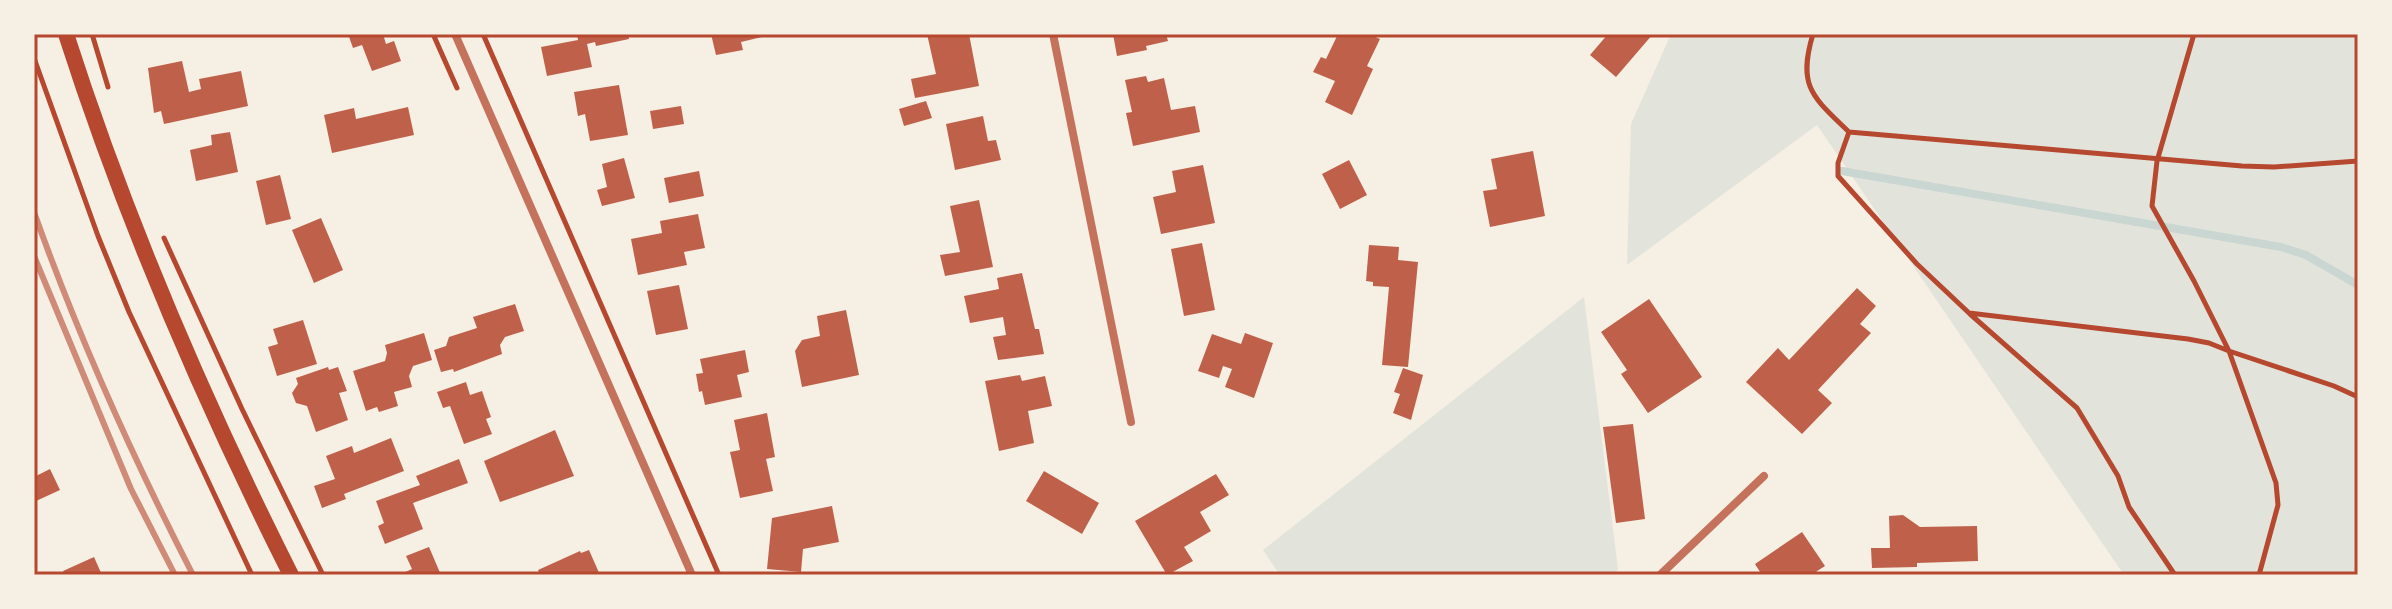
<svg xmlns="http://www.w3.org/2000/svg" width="2392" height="609" font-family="'Asap Condensed',sans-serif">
  <rect width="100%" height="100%" fill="#f6efe4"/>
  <path fill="#e2e4dc" d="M1671 34H2358V575H2124L1817 125 1627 265 1631 124Z
    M1584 297 1618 569 1615 575H1280L1263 550Z"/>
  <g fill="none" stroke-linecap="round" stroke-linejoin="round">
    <path stroke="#c9d6d2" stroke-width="8" d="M1842 171 2281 247 2306 255 2358 285"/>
  </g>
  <path fill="#bf614a" d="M348 34H383L386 44 394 41 401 61 372 71 362 45 353 48Z
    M577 34H628L629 39 596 46 595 42 587 44 592 67 547 76 541 47 578 40Z
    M711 34H770V35L741 42 743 50 716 55Z
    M927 34H969L979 86 915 98 911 79 936 74Z
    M1113 34H1166L1168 41 1146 46 1147 50 1117 56Z
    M1338 34H1368L1380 39 1367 66 1373 69 1352 115 1325 102 1335 81 1313 72 1321 57 1326 59Z
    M1608 34H1653L1616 77 1590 55Z
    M182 61 189 92 201 89 199 79 241 71 248 106 164 124 161 111 154 113 148 68Z
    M1146 76 1148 82 1164 78 1171 110 1195 106 1200 132 1133 146 1126 113 1132 112 1125 80Z
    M619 85 628 135 590 141 585 114 578 116 574 92Z
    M926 101 932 118 904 126 899 109Z
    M681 106 684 124 653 129 650 111Z
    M408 107 414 135 332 153 324 115 354 108 356 119Z
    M983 116 988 141 996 140 1001 160 955 170 946 124Z
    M230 132 238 172 196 181 190 150 212 145 211 135Z
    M1533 151 1545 216 1490 227 1483 191 1497 189 1491 159Z
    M624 158 635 198 602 206 597 190 607 187 602 164Z
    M1349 160 1367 195 1340 209 1322 174Z
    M1203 165 1215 223 1161 234 1153 197 1176 192 1172 171Z
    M699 171 704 196 669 203 664 178Z
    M280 175 291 219 266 225 256 181Z
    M979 200 993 267 945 276 940 255 960 252 950 206Z
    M698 214 705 248 684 252 687 265 638 275 631 239 662 233 660 221Z
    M321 218 343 270 314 283 292 230Z
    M1202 243 1215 310 1184 316 1171 249Z
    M1369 245 1399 247 1398 260 1418 262 1408 367 1382 365 1389 287 1373 286V282L1366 281Z
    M1022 273 1035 329H1039L1044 354 998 360 993 337 1006 335 1003 317 970 323 964 296 999 289 997 278Z
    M679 285 688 329 656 335 647 291Z
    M1857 288 1876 306 1860 324 1871 333 1818 390 1832 403 1802 434 1746 382 1778 348 1789 360Z
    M1649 299 1702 377 1648 413 1621 374 1627 370 1601 332Z
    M515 304 524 331 505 337 500 345 502 354 454 372 453 369 441 372 434 350 446 346 449 337 477 328 473 317Z
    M846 310 859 375 802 387 795 351 802 340 820 336 817 316Z
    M303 320 317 364 277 376 268 347 278 344 273 329Z
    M424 333 432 360 413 366 409 376 412 387 394 392 398 406 379 412 377 407 366 411 353 371 385 361 387 353 385 345Z
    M1245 333 1273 343 1254 398 1225 387 1232 369 1223 366 1219 378 1198 371 1212 334 1241 344Z
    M745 350 749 372 737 375 742 397 705 405 702 391 699 392 696 374 703 373 700 359Z
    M328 367 329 370 338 367 347 391 339 393 348 420 316 432 307 406 296 403 292 393 298 384 296 378Z
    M1403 368 1423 375 1411 420 1393 413 1400 394 1394 392Z
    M1020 375 1022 381 1045 376 1052 406 1028 411 1034 443 999 451 985 381Z
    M466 382 470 395 482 391 491 417 486 419 492 434 464 444 450 406 443 408 437 392Z
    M767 413 775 457 766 459 773 491 740 498 730 452 740 450 734 420Z
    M1633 424 1645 519 1616 523 1603 427Z
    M555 430 574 476 500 502 484 461Z
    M391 438 404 471 344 494 346 499 322 508 314 486 335 479 326 456 352 446 354 453Z
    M459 459 468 483 413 503 423 529 385 544 378 526 384 523 376 501 420 485 416 476Z
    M50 469 60 490 36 501 34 477Z
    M1044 471 1099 503 1082 534 1026 501Z
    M1216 474 1229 495 1200 512 1211 531 1184 547 1193 561 1167 575 1135 521Z
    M832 506 839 542 803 549 801 572 767 569 772 518Z
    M1903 515 1920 527 1977 526 1978 561 1917 563V567L1872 568 1871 548H1890L1889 516Z
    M1802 532 1825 566 1811 575H1762L1755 564Z
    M429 547 441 575H399L412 569 406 556Z
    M589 550 600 575H540L538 570 580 551 581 553Z
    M94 557 102 575H65L63 571Z"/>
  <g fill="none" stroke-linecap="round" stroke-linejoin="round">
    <path stroke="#b5482f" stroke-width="5" d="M92 34 108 87
      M433 34 457 88
      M483 34 719 575
      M1813 34C1797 87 1813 97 1849 132L2242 166 2274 167 2358 161
      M2194 34 2157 161 2152 206 2194 281 2229 351 2334 386 2358 397
      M34 58 98 236 129 312 252 575
      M1849 132 1838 163V176L1917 264 1969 313 2188 339 2209 343 2229 351 2276 483 2278 505 2259 575
      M164 238 242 409 323 575
      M1970 314 2077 408 2118 476 2129 507 2175 575"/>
    <path stroke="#c5725c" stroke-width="8" d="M455 34 692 575
      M1053 34 1131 422
      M1660 575 1764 476"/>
    <path stroke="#b5482f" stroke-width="16" d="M66 34C126 221 203 400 291 575"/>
    <path stroke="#cf8b77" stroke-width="6" d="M34 212C78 336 133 458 193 575
      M34 256 131 489 175 575"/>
  </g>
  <rect width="2392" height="609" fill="none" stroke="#f6efe4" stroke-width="72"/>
  <rect x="36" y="36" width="2320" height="537" fill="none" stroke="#b5482f" stroke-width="3"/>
</svg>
